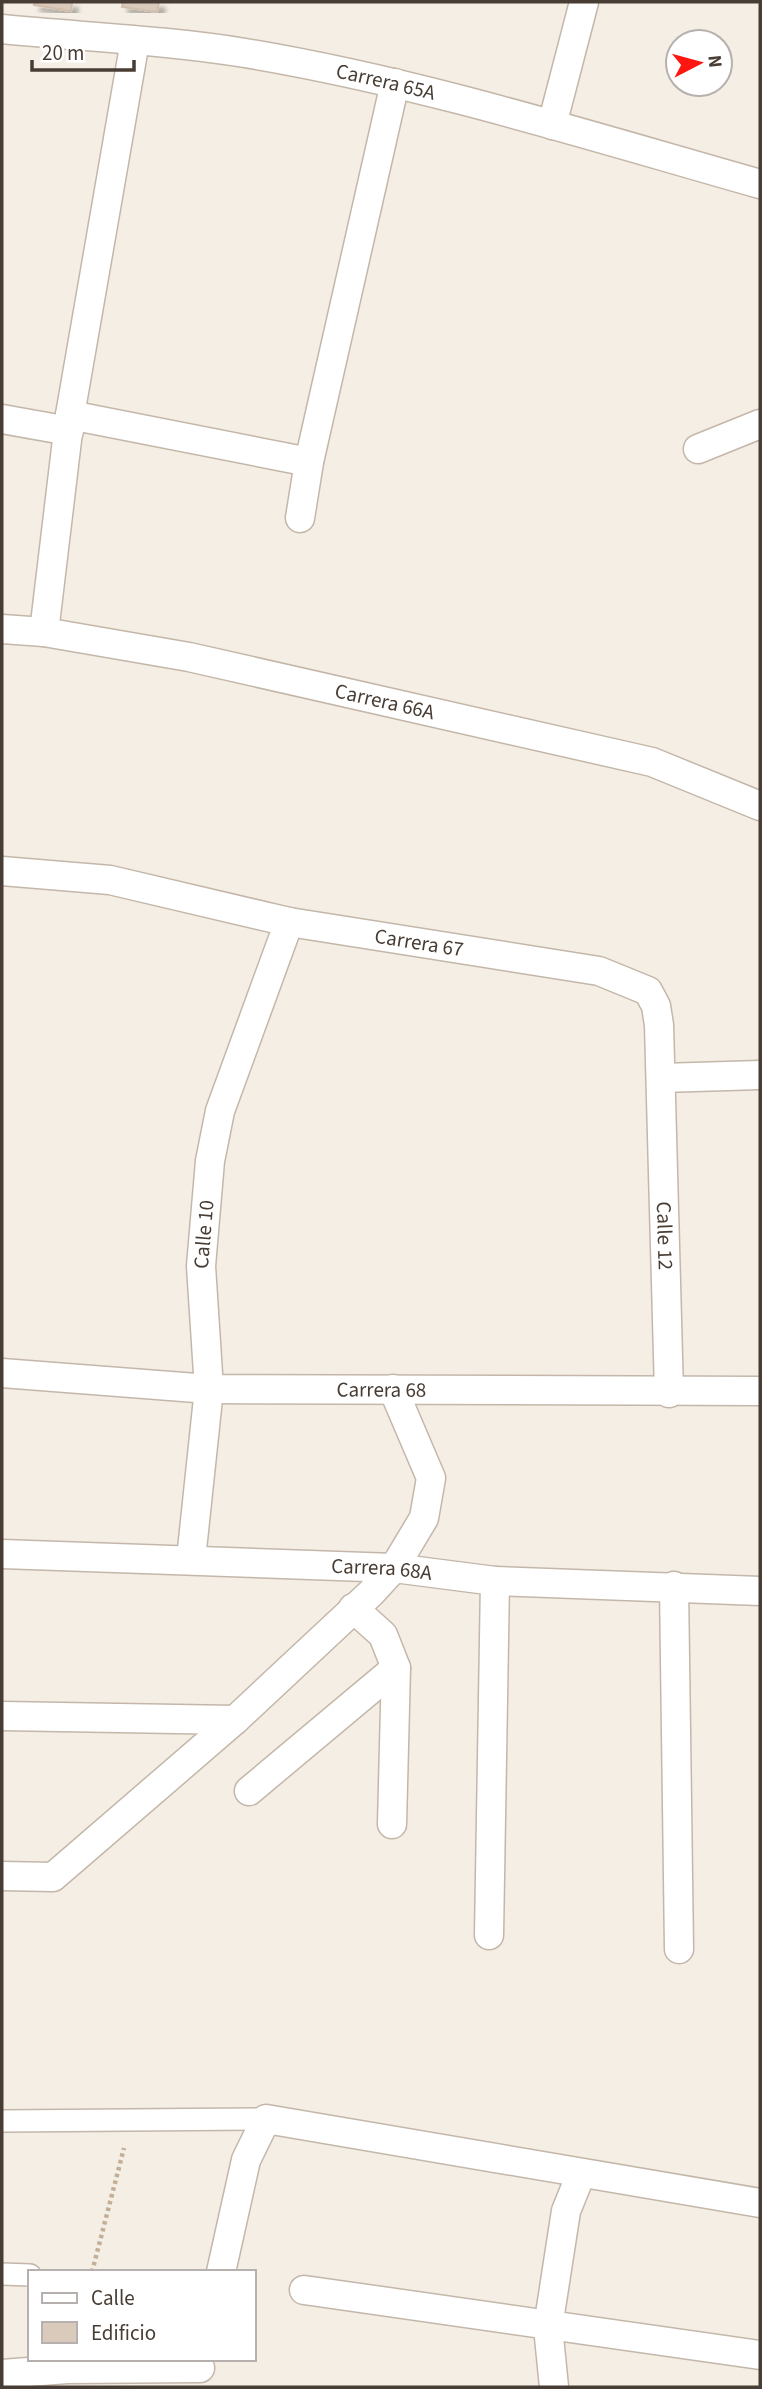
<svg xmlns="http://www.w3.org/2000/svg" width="762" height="2389" font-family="'Source Sans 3',sans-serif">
  <defs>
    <filter id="shadow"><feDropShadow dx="6" dy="6" stdDeviation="2" flood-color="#0004"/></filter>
  </defs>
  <rect width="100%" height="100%" fill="#f4eee5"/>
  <path fill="#dacabc" stroke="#d3beab" stroke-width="2" filter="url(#shadow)" d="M35 2H72L71 11 34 5Z
    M123 2H159L157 12 122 7Z"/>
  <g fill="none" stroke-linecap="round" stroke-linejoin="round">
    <g stroke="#c4b7a9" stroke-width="24">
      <path id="pedestrian" d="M2 2121 266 2119
        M2 2274 30 2275"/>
    </g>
    <g stroke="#c4b7a9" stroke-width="31">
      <g id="minor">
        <path id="s1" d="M2 29C83 37 165 40 245 53 420 82 590 136 760 184"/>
        <path d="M552 125 584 2"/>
        <path d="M70 415 309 462"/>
        <path d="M2 419 69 431"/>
        <path d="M698 449 760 424"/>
        <path d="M300 518 309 462 395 83"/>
        <path id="s2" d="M2 629 44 632 189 657 652 762 760 806"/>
        <path d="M44 632 70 415 135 41"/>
        <path id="s3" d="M2 871 110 880 289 922 599 971 648 991 656 1006 659 1025 669 1393"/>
        <path d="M661 1078 760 1075"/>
        <path id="s4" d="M2 1373 209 1389 760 1391"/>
        <path id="s5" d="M2 1554 394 1568 495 1581 760 1591"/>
        <path id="s6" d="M191 1559 209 1389 201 1266 210 1161 220 1111 289 922"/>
        <path d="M674 1586 679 1949"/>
        <path d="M353 1608 383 1635 396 1668 392 1824"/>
        <path d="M2 1716 235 1720"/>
        <path d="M249 1791 396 1668"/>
        <path d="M2 1876 53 1877 235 1720 371 1593 394 1568 424 1518 431 1478 393 1389"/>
        <path d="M489 1935 495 1581"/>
        <path d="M221 2272 246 2160 266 2119 760 2203"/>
        <path d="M304 2290 760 2355"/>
        <path d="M2 2374 67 2369 200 2368"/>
        <path d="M554 2387 548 2327 566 2211 581 2174"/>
      </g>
    </g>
    <path stroke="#c4ae96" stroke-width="4.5" stroke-dasharray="3.5 3.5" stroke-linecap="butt" d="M92 2272 124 2148"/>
    <use href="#pedestrian" stroke="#fff" stroke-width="21"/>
    <use href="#minor" stroke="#fff" stroke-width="28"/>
  </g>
  <g text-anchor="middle" stroke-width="7" stroke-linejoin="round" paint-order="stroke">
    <g font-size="21" fill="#483d34" stroke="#fff">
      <text dy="7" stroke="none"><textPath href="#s1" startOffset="388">Carrera 65A</textPath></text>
      <text dy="7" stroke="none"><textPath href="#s2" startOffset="390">Carrera 66A</textPath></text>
      <text dy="7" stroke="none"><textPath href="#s3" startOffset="424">Carrera 67</textPath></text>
      <text dy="7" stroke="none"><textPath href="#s6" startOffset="326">Calle 10</textPath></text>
      <text dy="7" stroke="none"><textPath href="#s3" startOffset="906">Calle 12</textPath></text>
      <text dy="7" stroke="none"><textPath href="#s4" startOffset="380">Carrera 68</textPath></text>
      <text dy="7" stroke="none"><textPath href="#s5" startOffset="380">Carrera 68A</textPath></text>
    </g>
  </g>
  <rect width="762" height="2389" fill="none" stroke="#483d34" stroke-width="7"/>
  <rect x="28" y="2270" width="228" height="91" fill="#ffffff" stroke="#b6b1ae" stroke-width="2"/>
  <rect x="42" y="2293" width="35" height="10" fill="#ffffff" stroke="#b6b1ae" stroke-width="2"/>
  <text x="91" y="2305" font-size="21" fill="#483d34">Calle</text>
  <rect x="42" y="2322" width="35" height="21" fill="#dacabc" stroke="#b6b1ae" stroke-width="2"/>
  <text x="91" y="2340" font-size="21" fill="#483d34">Edificio</text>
  <g transform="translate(699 63) rotate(84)"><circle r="33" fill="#ffffff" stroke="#b6b1ae" stroke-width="2"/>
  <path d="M0-5L12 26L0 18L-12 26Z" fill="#ff1611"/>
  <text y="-10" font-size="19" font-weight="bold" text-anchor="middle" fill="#483d34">N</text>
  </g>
  <path d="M32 60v10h102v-10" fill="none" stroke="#483d34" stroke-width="3.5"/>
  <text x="42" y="60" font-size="21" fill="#483d34" stroke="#ffffff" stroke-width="5" paint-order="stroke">20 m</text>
</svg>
